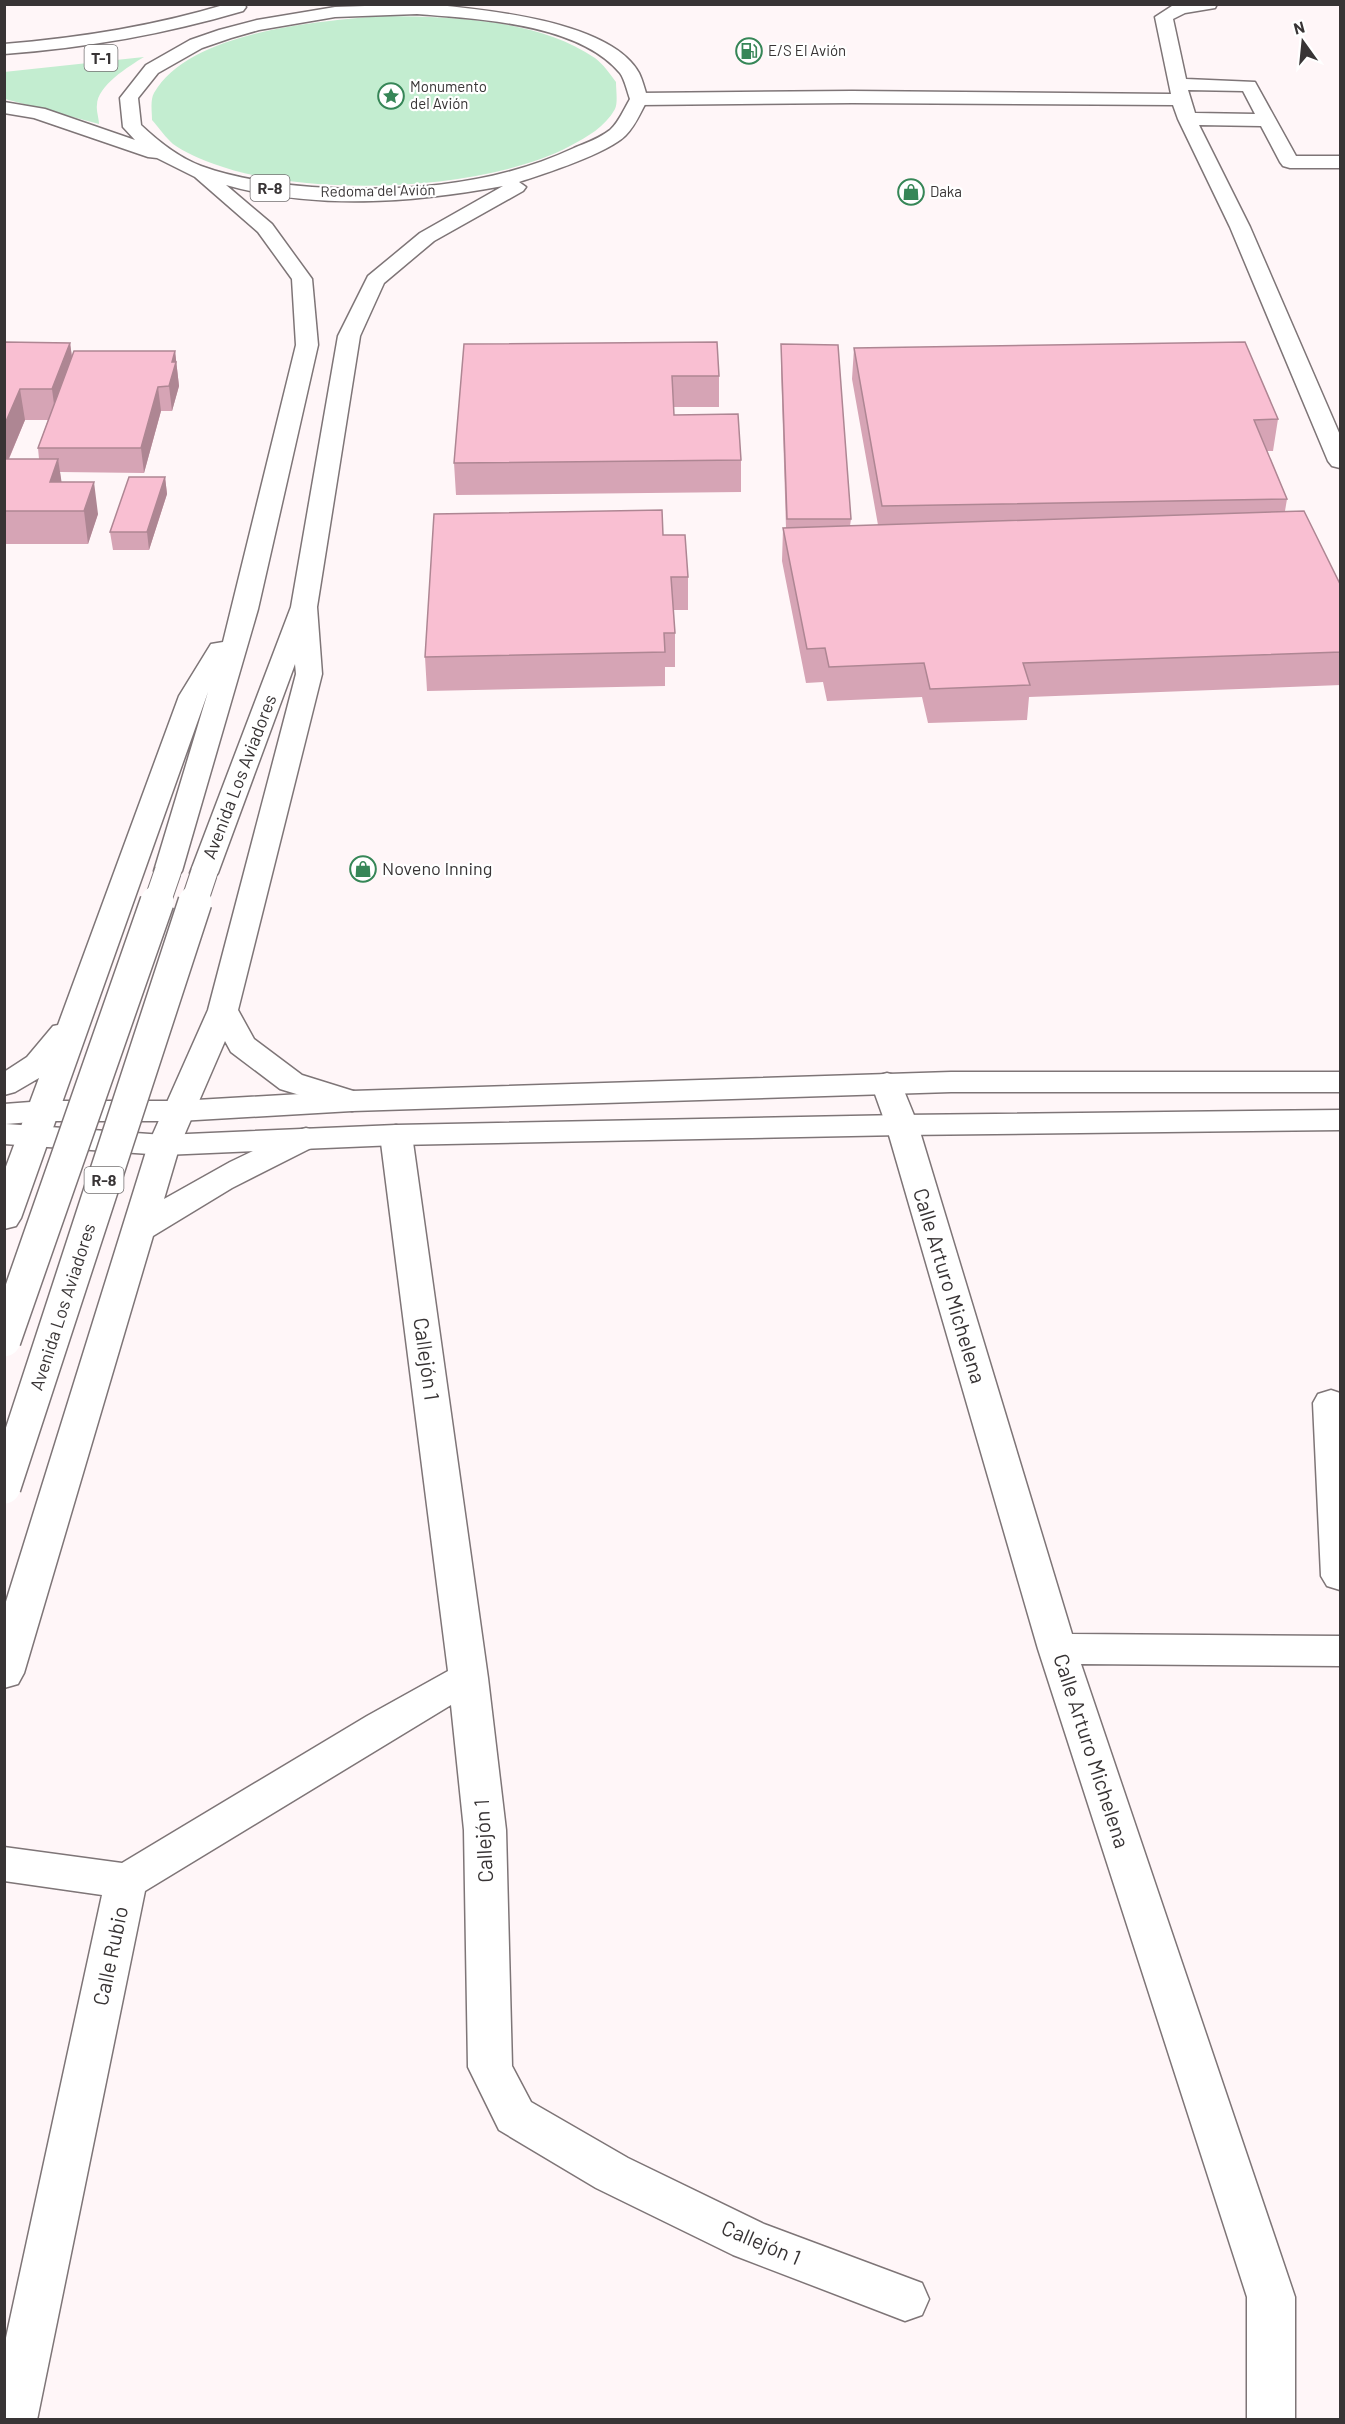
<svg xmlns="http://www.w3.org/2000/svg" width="1345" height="2424" font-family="Barlow,sans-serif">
  <rect width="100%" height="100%" fill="#fff6f8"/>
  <path fill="#c3edd0" d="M383 16C451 17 536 18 595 58 603 64 610 74 616 82 616 90 618 103 615 109 605 127 587 137 570 146 483 192 306 198 214 164 202 160 184 152 173 144 166 138 159 128 152 120 152 112 150 100 154 93 190 31 318 21 383 16Z
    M144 57C129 66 97 86 97 105 96 111 99 118 99 124L5 99 4 72Z"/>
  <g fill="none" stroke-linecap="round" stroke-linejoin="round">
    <g stroke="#7e7577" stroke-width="3">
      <path id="street" d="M1175 4H1217L1215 8 1185 13 1173 19 1186 79 1255 82 1296 156H1340V168H1290L1283 166 1280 162 1261 126 1199 125 1250 227 1340 435V468L1332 466 1328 461 1230 227 1178 119 1173 105 852 103 639 105 632 103 630 99 632 95 639 93 852 91 1171 94 1155 17ZM1188 90 1243 91 1255 114 1195 113Z
        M887 1073 898 1076 918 1125 1072 1634 1340 1636V1666L1081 1664 1295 2297V2420H1247V2297L1038 1649 886 1125 871 1083 876 1076Z
        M396 1125 407 1128 412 1135 488 1678 506 1830 512 2066 531 2102 628 2158 764 2224 922 2283 929 2299 922 2315 905 2321 733 2255 596 2188 499 2130 468 2067 464 1830 451 1705 145 1891 37 2420H4V2347L102 1895 4 1881V1847L122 1863 367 1716 448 1671 380 1135 385 1128Z
        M1331 1390 1340 1393V1590L1327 1586 1321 1576 1313 1403 1318 1394Z"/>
    </g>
    <g stroke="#7e7577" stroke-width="3">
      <path id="secondary" d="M951 1072H1340V1092H951L352 1111 179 1121H44L6 1124 164 1135 396 1125 902 1115 1340 1110V1130L902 1135 396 1145 164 1155 4 1144V1104L44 1101H179L352 1091Z"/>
    </g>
    <g stroke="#7e7577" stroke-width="3">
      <path id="primary" d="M227 4H244L246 7 243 11C165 34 86 48 4 54V44C80 38 154 26 227 4Z
        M425 4C480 9 610 20 639 73 643 81 645 91 648 99 641 111 636 125 626 135 609 153 544 174 519 182L526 187 523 191 434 241 384 283 360 336 317 607 322 674 238 1010 254 1039 302 1075 363 1094 368 1101 363 1108 352 1111 280 1089 231 1052 225 1041 180 1145 164 1199 230 1162 295 1131 306 1128 317 1131 322 1138 317 1145 232 1188 153 1236 24 1673 18 1684 4 1688V1608L148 1145 208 1010 296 674 295 664 218 873 214 879 204 882 194 879 190 873 291 607 338 336 368 276 420 233 503 186C412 203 315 210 226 185L272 224 312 279 318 345 258 609 182 871 178 877 168 880 158 877 154 871 208 692 21 1218 16 1226 4 1229V1172L39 1078 15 1092 4 1095V1072L27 1057 53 1026 58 1025 179 696 211 644 223 642 296 345 292 279 258 232 195 177 157 158 148 157 34 118 4 113V102L45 109 135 140 123 127 120 98 146 65 190 40 219 30 257 20 335 7ZM417 14C478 19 578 23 620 73 625 80 627 91 630 99 624 109 619 122 610 130 600 138 586 143 574 148 493 186 401 193 312 187 275 184 236 179 201 166 178 157 159 142 141 125L138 98 158 73 202 48 231 38 259 30 335 17Z"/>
    </g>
    <use href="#street" fill="#fff" fill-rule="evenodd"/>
    <use href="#secondary" fill="#fff" fill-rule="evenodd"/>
    <use href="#primary" fill="#fff" fill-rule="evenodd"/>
    <g stroke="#7e7577" stroke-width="28" stroke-linecap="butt">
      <path id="primary-bridge-far1" d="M157 903 168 871
        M194 903 204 873"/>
    </g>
    <g stroke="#7e7577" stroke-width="36" stroke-linecap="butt">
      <path id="primary-bridge" d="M4 1340 157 902
        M4 1487 195 902"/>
    </g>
    <use href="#primary-bridge-far1" stroke="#fff" stroke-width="26"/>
    <use href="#primary-bridge" stroke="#fff" stroke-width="33"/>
  </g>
  <path fill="#d6a4b5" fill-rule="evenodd" d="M4 342 70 343 72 356 175 351 179 386 172 411H161L144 473 60 472 61 482 98 514 88 544H4ZM25 420H48L38 448 39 459H9Z
    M464 344 719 376V407H674V415L741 460V492L456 495 454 463Z
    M781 344 851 519 850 526 878 525 852 379 854 348 1278 419 1273 451H1267L1287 499 1285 511 1341 586V685L1029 697 1027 720 928 723 922 697 827 701 823 682 806 683 782 561 783 528H786L781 368Z
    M165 477 167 494 149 550H113L110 532Z
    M663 535 688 577V610H673L675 633V667H665V686L427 691 425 657Z"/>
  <path fill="#ae8693" d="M70 343 74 373 56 420 52 389Z
    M175 351 179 386 172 411 169 386 172 362Z
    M158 387 161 411 144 473 141 448Z
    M20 389 25 420 4 470V426Z
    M58 459 63 491 50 482Z
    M165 477 167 494 149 550 147 532Z
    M94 482 98 514 88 544 84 511Z"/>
  <path fill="#f9bfd2" stroke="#ae8693" stroke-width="1.5" d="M4 342 70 343 52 389H20L4 426Z
    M717 342 719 376H672L674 415 738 414 741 460 454 463 464 344Z
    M1245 342 1278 419 1254 420 1287 499 882 506 854 348Z
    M781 344 838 345 851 519H787Z
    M74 351H175L172 362H176L169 386 158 387 141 448H38Z
    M4 459H58L50 482H94L84 511H4Z
    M129 477H165L147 532H110Z
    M662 510 663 535H685L688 577H671L675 633H664L665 652 425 657 434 514Z
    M1304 511 1341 586V652L1023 663 1030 685 930 689 924 663 829 667 825 648 807 649 783 528Z"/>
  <defs>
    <g id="fuel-ring" transform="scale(1.35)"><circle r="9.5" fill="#fff" stroke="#368657" stroke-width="1.5"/><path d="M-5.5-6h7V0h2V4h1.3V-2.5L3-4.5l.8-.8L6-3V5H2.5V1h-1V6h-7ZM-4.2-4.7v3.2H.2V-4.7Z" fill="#368657"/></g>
    <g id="sight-ring" transform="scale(1.35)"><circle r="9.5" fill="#fff" stroke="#368657" stroke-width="1.5"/><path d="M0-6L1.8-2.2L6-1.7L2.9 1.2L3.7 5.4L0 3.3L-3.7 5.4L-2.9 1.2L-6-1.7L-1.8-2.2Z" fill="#368657"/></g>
    <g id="shop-ring" transform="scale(1.35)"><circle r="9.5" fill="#fff" stroke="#368657" stroke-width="1.5"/><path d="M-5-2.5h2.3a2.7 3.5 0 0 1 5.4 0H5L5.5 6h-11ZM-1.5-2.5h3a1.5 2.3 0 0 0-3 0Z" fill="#368657"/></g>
  </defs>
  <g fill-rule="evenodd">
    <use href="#fuel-ring" x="749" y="51"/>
    <use href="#sight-ring" x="391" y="96"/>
    <use href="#shop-ring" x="911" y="192"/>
    <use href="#shop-ring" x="363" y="869"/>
  </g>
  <g text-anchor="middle" stroke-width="4.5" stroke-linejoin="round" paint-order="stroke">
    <g font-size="15" fill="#383435" stroke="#fff" text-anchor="start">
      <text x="768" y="56">E/S El Avión</text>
      <text x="410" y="92">Monumento<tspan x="410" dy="17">del Avión</tspan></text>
      <text x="930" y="197">Daka</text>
    </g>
    <g font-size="15" fill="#383435" stroke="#fff">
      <text transform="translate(378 191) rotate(-1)" y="5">Redoma del Avión</text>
    </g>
    <g fill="#fff" stroke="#747172" stroke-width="1.5">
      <rect x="84.5" y="45" width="33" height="26" rx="4.5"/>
      <rect x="250.5" y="175" width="39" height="26" rx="4.5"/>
      <rect x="84.5" y="1167" width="39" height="26" rx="4.5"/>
    </g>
    <g font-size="16" font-weight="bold" fill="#383435">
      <text x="101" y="64">T-1</text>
      <text x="270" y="194">R-8</text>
      <text x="104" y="1186">R-8</text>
    </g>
    <g font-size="18" fill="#383435" stroke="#fff">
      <text transform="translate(240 777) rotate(-69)" y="6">Avenida Los Aviadores</text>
      <text transform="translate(63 1307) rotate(-72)" y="6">Avenida Los Aviadores</text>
    </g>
    <g font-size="18" fill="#383435" stroke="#fff" text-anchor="start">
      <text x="382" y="875">Noveno Inning</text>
    </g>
    <g font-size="21" fill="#383435" stroke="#fff">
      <text transform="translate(949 1286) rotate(73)" y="7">Calle Arturo Michelena</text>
      <text transform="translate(426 1359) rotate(82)" y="7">Callejón 1</text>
      <text transform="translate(1091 1751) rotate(72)" y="7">Calle Arturo Michelena</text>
      <text transform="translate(484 1841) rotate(-93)" y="7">Callejón 1</text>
      <text transform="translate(111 1956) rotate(-78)" y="7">Calle Rubio</text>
      <text transform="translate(761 2243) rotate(23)" y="7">Callejón 1</text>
    </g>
  </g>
  <rect width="1345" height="2424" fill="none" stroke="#383435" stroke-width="12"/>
  <g transform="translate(1303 42) rotate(345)" stroke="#ffffff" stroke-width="4.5" paint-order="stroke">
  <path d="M0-4.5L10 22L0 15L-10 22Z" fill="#383435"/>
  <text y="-9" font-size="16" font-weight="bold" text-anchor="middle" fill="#383435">N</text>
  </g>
</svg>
